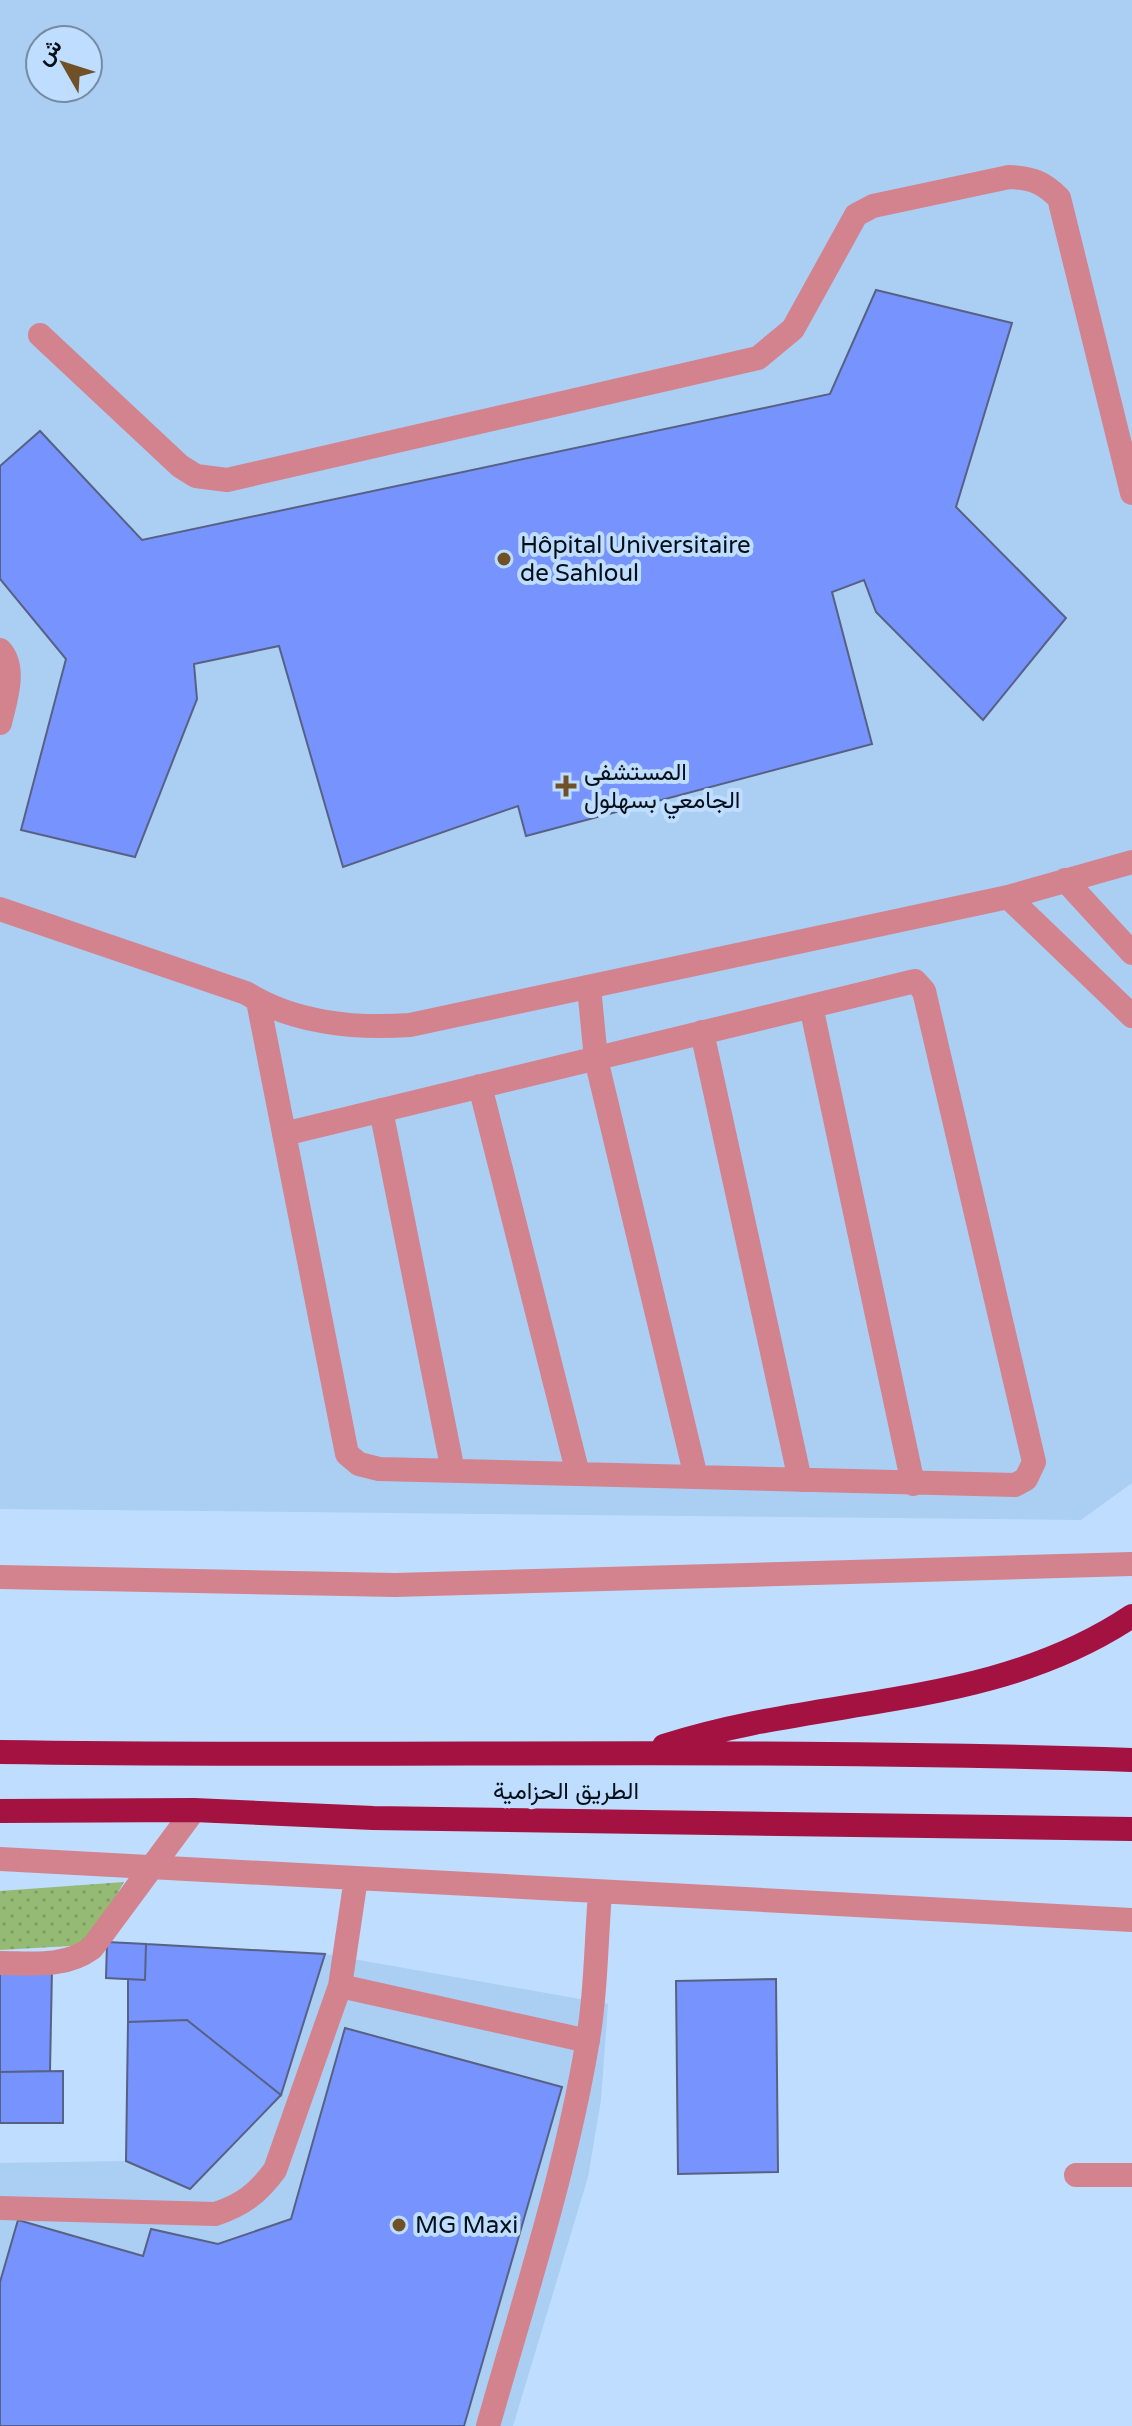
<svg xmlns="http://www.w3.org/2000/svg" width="1132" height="2426" font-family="'Varela Round',Vazirmatn,sans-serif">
  <defs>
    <pattern id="grass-dots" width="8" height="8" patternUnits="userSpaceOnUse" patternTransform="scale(2)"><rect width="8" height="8" fill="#95ba73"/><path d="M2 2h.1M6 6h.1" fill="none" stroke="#7f9f63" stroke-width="1.8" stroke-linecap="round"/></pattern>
  </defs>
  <rect width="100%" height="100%" fill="#bfddfe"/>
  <path fill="#abcef3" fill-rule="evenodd" d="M0 0H1132V1483L1081 1520 0 1509ZM40 40H88V88H40Z
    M325 1954 608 2004 601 2100 588 2177 513 2426H0V2163L126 2161 190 2189 281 2095Z"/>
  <path fill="url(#grass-dots)" d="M124 1882 87 1945 0 1950V1891Z"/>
  <path fill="#7793fe" stroke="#576183" stroke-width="2" d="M876 290 1012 323 956 507 1066 618 983 720 876 612 864 580 832 592 872 744 526 836 518 806 343 867 279 646 194 664 197 699 135 857 21 830 66 659 0 579V466L40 431 142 540 830 394Z
    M107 1942 146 1944 145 1980 106 1978Z
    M146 1944 325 1954 281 2095 187 2020 128 2022V1979L145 1980Z
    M52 1969 50 2071 0 2072V1970Z
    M776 1979 778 2172 678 2174 676 1981Z
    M187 2020 281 2095 190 2189 126 2161 128 2022Z
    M345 2028 562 2087 464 2426H0V2282L18 2220 143 2256 151 2229 218 2244 291 2219Z
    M63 2071V2123H0V2072Z"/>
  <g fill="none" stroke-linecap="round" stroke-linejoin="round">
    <path stroke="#d3838e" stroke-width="24" d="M40 335 180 466 196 476 227 480 758 358 793 329 856 215 873 206 1009 177C1032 178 1043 182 1059 198L1132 493
      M0 650C17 668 5 701 0 723
      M1065 880 1132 953
      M1008 897 1132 1016
      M0 909 246 993C293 1023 355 1029 410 1025L1008 897 1132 862
      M589 987 596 1059 696 1477
      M258 1001 347 1454 359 1464 379 1469 1015 1485 1026 1479 1034 1462 924 991 915 981 284 1134
      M811 1006 913 1484
      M702 1032 800 1480
      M480 1086 578 1474
      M381 1110 453 1471
      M0 1577 395 1585 1132 1564
      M0 1859 356 1878 340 1986 275 2170C258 2193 243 2205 215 2214L0 2208
      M356 1878 1132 1920
      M0 1963C32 1963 65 1968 92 1948L194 1810
      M340 1986 588 2041
      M1076 2175H1132
      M488 2426C524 2299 565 2174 587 2045 596 1995 596 1943 600 1893"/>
    <path stroke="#a31241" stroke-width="24" d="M664 1746C821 1695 990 1711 1132 1616
      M0 1752C377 1758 755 1747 1132 1760
      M0 1811 194 1810 373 1818 1132 1829"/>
  </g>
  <g fill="#705026" stroke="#bfddfe" stroke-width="3">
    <circle cx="504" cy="559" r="8"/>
    <path d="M562 774h8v8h8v8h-8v8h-8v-8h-8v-8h8z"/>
    <circle cx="399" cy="2225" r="8"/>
  </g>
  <g text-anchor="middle" stroke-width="8" stroke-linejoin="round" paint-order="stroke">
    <g font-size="24" fill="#050f1a" stroke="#bfddfe" text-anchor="start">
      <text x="520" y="553">Hôpital Universitaire<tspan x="520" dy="28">de Sahloul</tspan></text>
      <text x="584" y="780">المستشفى<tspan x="584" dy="28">الجامعي بسهلول</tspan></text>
      <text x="415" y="2233">MG Maxi</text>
    </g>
    <g font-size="24" fill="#050f1a" stroke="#bfddfe">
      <text x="566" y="1799">الطريق الحزامية</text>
    </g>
  </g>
  <g transform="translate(64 64) rotate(309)"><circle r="38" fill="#bfddfe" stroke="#758ba3" stroke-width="2"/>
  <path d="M0-6L14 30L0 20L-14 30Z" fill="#705026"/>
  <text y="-12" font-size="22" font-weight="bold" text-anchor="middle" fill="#050f1a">ش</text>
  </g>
</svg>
